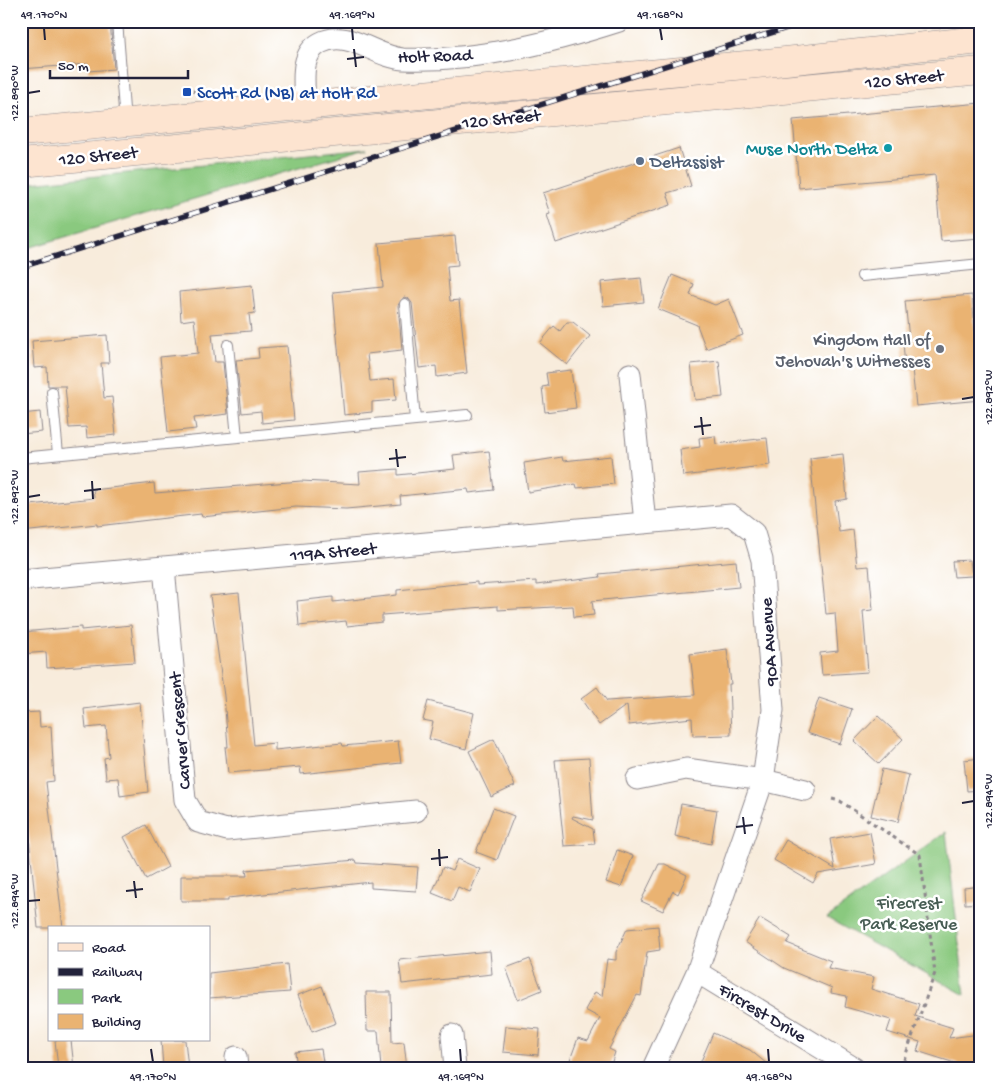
<svg xmlns="http://www.w3.org/2000/svg" width="1002" height="1089" font-family="'Gochi Hand',sans-serif">
  <rect width="100%" height="100%" fill="#fff"/>
  <filter id="ink" filterUnits="userSpaceOnUse"><feTurbulence type="fractalNoise" baseFrequency=".02" numOctaves="2"/><feDisplacementMap in="SourceGraphic" scale="10" xChannelSelector="R" yChannelSelector="G"/><feConvolveMatrix kernelMatrix="1 2 1 2 8 2 1 2 1" color-interpolation-filters="sRGB"/></filter>
  <filter id="wash" filterUnits="userSpaceOnUse"><feTurbulence type="fractalNoise" baseFrequency=".0096" numOctaves="4" result="noise"/><feDisplacementMap in="SourceGraphic" scale="20" xChannelSelector="R" yChannelSelector="G"/><feGaussianBlur stdDeviation="1.12" result="paint"/><feColorMatrix in="noise" values="0 0 0 0 0 0 0 0 0 0 0 0 0 0 0 0 0 1.4 0 .05"/><feComposite in="paint" operator="in"/></filter>
  <g filter="url(#wash)">
    <rect width="100%" height="100%" fill="#f8ecdc"/>
    <path fill="#8ac97f" stroke="#56765d" d="M367 148 21 250V184Z
      M946 832 965 995 827 918Z"/>
    <g id="blocks">
      <path fill="#eab372" d="M21 21H110L114 69 88 71V64L21 69Z
        M981 103V238L941 241 935 175 799 188 793 120Z
        M679 148 691 186 667 193 671 205 556 243 547 215 550 214 543 193Z
        M455 236 458 265 447 266 450 301 459 300 467 373 437 377 436 366 419 368 412 303 408 298 404 297 398 305 402 350 367 354 370 381 394 379 396 400 372 402V412L344 415 333 292 383 287 379 243Z
        M672 275 694 284 690 295 715 305 729 299 743 335 706 349 697 325 658 309Z
        M641 278 644 302 603 306 601 282Z
        M252 285 255 313 249 314 251 331 212 334 215 362H223L228 414 194 418 196 429 168 432 160 357 198 353 194 319 181 321 179 292Z
        M972 295 981 400 916 406 912 369 905 370 903 340 909 339 905 301Z
        M567 322H573L590 336 567 365 540 343 554 326 560 331Z
        M107 335 109 363H101L104 398 112 397 116 435 87 438 86 427 69 428 65 386H48L47 367 34 368 32 341Z
        M287 346 294 420 262 423 261 411 242 413 236 360 259 358 258 348Z
        M719 361 723 397 695 400 691 364Z
        M571 370 576 408 545 412 542 387 548 386 546 373Z
        M40 412 42 432 21 434V414Z
        M715 436 716 444 767 438 770 465 683 476 680 450 700 447 699 438Z
        M489 451 494 490 469 493 468 489 400 496 401 504 346 509 296 507 202 517 201 514 97 526V524L21 532V506L94 498 93 490 154 483 155 493 301 481 360 484 359 472 398 469V475L455 469 453 455Z
        M843 454 847 499 835 501 839 532 853 530 857 567 869 566 873 610 863 611 868 672 822 675 820 653 838 651 835 613 826 614 810 458Z
        M611 456 614 484 577 488 576 484 528 492 524 463 562 457 563 461Z
        M970 560 972 576 954 577 952 561Z
        M736 561 739 587 592 601 594 615 574 617 573 606 498 610V606L382 615V622L347 626 346 621 299 626 297 601 333 597V602L397 595V590L477 582V585L536 581V585L600 577 599 574Z
        M239 593 254 745 275 743V750L342 743 343 746 398 741 401 763 301 774 300 767 228 773 225 747H228L224 696 210 596Z
        M131 625 135 662 47 668 46 652 21 654V632L81 627V630Z
        M727 649 731 684H729L731 735 693 736 692 718 629 725 627 705 599 725 581 699 597 687 607 701 695 695 690 654Z
        M819 698 852 709 840 744 807 733Z
        M428 701 474 713 466 749 429 739 433 722 423 720Z
        M140 702 148 792 120 796 118 778 106 779 104 758 109 757 106 726 86 728 84 709Z
        M39 712 40 727 51 726 54 781 46 782 63 928H38L21 757V713Z
        M878 716 903 739 879 764 854 741Z
        M494 739 515 786 491 797 469 751Z
        M589 758 593 820 573 816 572 818 593 829 595 844 564 846 555 760Z
        M981 758V790L967 791 964 760Z
        M882 769 909 775 898 822 871 816Z
        M681 804 717 810 711 844 675 836Z
        M493 808 514 816 497 860 476 852Z
        M146 825 168 867 146 879 124 837Z
        M870 832 876 864 818 874 813 883 774 860 786 840 835 869 830 839Z
        M617 850 633 856 621 887 606 882Z
        M457 859 480 869 470 892 458 887 452 901 432 893 443 867 452 871Z
        M356 860 357 863 418 867 416 891 371 888V882L228 898V901H181V876H247L246 870Z
        M659 864H665L687 875 678 894 673 891 663 911 641 901Z
        M981 886V903L965 904 964 888Z
        M760 918 791 937 787 943 831 961 828 968 874 977 871 989 919 1004 915 1016 953 1028 949 1038 980 1034 981 1068H958V1064L917 1051 920 1042 887 1032 891 1020 845 1007 847 996 831 993 832 988 784 968 745 942Z
        M658 926 660 950 647 952 641 996 637 995 609 1049 615 1052 610 1068H567L578 1038 588 1041 600 1018 585 1010 595 992 602 996 607 959 616 960V952L627 929Z
        M490 951 492 974 402 984 399 960Z
        M530 959 542 990 518 1000 506 968Z
        M287 964 290 992 209 998V973Z
        M322 986 336 1023 312 1032 298 995Z
        M366 992H391L392 1043 404 1042 407 1068H381L378 1031H367Z
        M506 1026 540 1029 538 1055 503 1052Z
        M713 1033 750 1050 772 1068H698Z
        M55 1040H71L74 1068H58Z
        M161 1040H185L188 1068H163Z
        M321 1049 324 1068H297L295 1052Z"/>
    </g>
  </g>
  <g filter="url(#ink)">
    <use href="#blocks" fill-opacity="0" stroke="#8d878c" stroke-width="1"/>
    <g fill="none" stroke-linecap="round" stroke-linejoin="round">
      <g stroke="#8d878c" stroke-width="12">
        <path id="lane" d="M117 21 125 122
          M556 21 559 40
          M862 276 981 264
          M405 304 415 420
          M228 345 237 437
          M52 392 58 454
          M21 458 467 415"/>
      </g>
      <g stroke="#8d878c" stroke-width="23">
        <path id="street" d="M305 106C305 85 298 55 320 43 348 28 375 57 403 59 476 62 550 43 619 21
          M630 374 645 523
          M164 567 185 800 198 822 227 830 416 811
          M21 580 731 515 754 533 762 560 773 710 763 780 697 972 653 1068
          M637 779 686 769 763 780 805 790
          M697 972 854 1068
          M452 1035 455 1068
          M236 1057 237 1068"/>
      </g>
      <g stroke="#8d878c" stroke-width="29">
        <path id="secondary" d="M21 132 757 64 981 40
          M21 163 981 71"/>
      </g>
      <path stroke="#8d878c" stroke-width="3" stroke-dasharray="4 4" stroke-linecap="butt" d="M185 92 206 90
        M832 799 840 801 920 855 935 973 901 1068"/>
      <use href="#lane" stroke="#fff" stroke-width="10"/>
      <use href="#street" stroke="#fff" stroke-width="21"/>
      <use href="#secondary" stroke="#fde4d0" stroke-width="28"/>
      <g stroke="#22223b" stroke-width="5.5">
        <path id="rail" d="M21 267 809 21"/>
      </g>
      <use href="#rail" stroke="#fff" stroke-width="4" stroke-dasharray="11" stroke-linecap="butt"/>
    </g>
  </g>
  <path fill="none" stroke="#22223b" stroke-width="2" d="M44 28 45 40M352 28 353 40M660 28 662 40M354 49 356 67M347 59 364 57M28 93 40 91M962 399 974 397M701 417 703 435M694 427 711 425M396 449 398 467M389 459 406 457M92 481 93 499M84 491 101 489M28 497 40 495M962 803 974 801M743 817 745 834M736 827 753 825M439 849 440 866M431 859 448 857M134 881 136 898M126 891 143 889M28 901 40 900M151 1049 153 1062M460 1049 461 1062M768 1049 769 1062"/>
  <rect fill="#1a4fb4" stroke="#fff" stroke-width="2" x="182" y="87" width="10" height="10" rx="2.5"/>
  <circle fill="#0f9aa8" stroke="#fff" stroke-width="2" cx="888" cy="148" r="5"/>
  <circle fill="#5c6f8a" stroke="#fff" stroke-width="2" cx="640" cy="161" r="5"/>
  <circle fill="#6b7280" stroke="#fff" stroke-width="2" cx="940" cy="349" r="5"/>
  <g text-anchor="middle" stroke-width="5" stroke-linejoin="round" paint-order="stroke">
    <g font-size="18" fill="#22223b" stroke="#fff">
      <text transform="translate(435 55) rotate(-2)" y="6">Holt Road</text>
      <text transform="translate(904 78) rotate(-6)" y="6">120 Street</text>
      <text transform="translate(501 118) rotate(-6)" y="6">120 Street</text>
      <text transform="translate(98 155) rotate(-6)" y="6">120 Street</text>
      <text transform="translate(333 551) rotate(-5)" y="6">119A Street</text>
      <text transform="translate(768 642) rotate(-94)" y="6">90A Avenue</text>
      <text transform="translate(179 731) rotate(-95)" y="6">Carver Crescent</text>
      <text transform="translate(763 1012) rotate(31)" y="6">Fircrest Drive</text>
    </g>
    <g font-size="18" fill="#164399" stroke="#fff" text-anchor="start">
      <text x="197" y="98">Scott Rd (NB) at Holt Rd</text>
    </g>
    <g font-size="18" fill="#0d838f" stroke="#fff" text-anchor="end">
      <text x="878" y="154">Muse North Delta</text>
    </g>
    <g font-size="18" fill="#4e5e75" stroke="#fff" text-anchor="start">
      <text x="650" y="167">Deltassist</text>
    </g>
    <g font-size="18" fill="#5b616d" stroke="#fff" text-anchor="end">
      <text x="930" y="345">Kingdom Hall of<tspan x="930" dy="21">Jehovah's Witnesses</tspan></text>
    </g>
    <g font-size="18" fill="#465c53" stroke="#fff">
      <text x="909" y="908">Firecrest<tspan x="909" dy="21">Park Reserve</tspan></text>
    </g>
  </g>
  <rect width="1002" height="1089" fill="none" stroke="#fff" stroke-width="55"/>
  <rect x="48" y="926" width="162" height="115" fill="#ffffff" stroke="#a7a7b1"/>
  <rect x="58" y="943" width="25" height="8" fill="#fde4d0" stroke="#a7a7b1"/>
  <text x="92" y="952" font-size="15" fill="#22223b">Road</text>
  <rect x="58" y="968" width="25" height="8" fill="#22223b" stroke="#a7a7b1"/>
  <text x="92" y="976" font-size="15" fill="#22223b">Railway</text>
  <rect x="58" y="989" width="25" height="15" fill="#8ac97f" stroke="#a7a7b1"/>
  <text x="92" y="1002" font-size="15" fill="#22223b">Park</text>
  <rect x="58" y="1014" width="25" height="15" fill="#eab372" stroke="#a7a7b1"/>
  <text x="92" y="1026" font-size="15" fill="#22223b">Building</text>
  <path d="M50 70v8h138v-8" fill="none" stroke="#22223b" stroke-width="2.5"/>
  <text x="58" y="70" font-size="15" fill="#22223b" stroke="#ffffff" stroke-width="4" paint-order="stroke">50 m</text>
  <rect x="28" y="28" width="946" height="1034" fill="none" stroke="#22223b" stroke-width="2"/>
  <g font-size="12" text-anchor="middle" fill="#22223b">
    <text x="44" y="18">49.170°N</text>
    <text x="352" y="18">49.169°N</text>
    <text x="660" y="18">49.168°N</text>
    <text transform="translate(14 93) rotate(-90)" y="4">122.890°W</text>
    <text transform="translate(988 397) rotate(-90)" y="4">122.892°W</text>
    <text transform="translate(14 497) rotate(-90)" y="4">122.892°W</text>
    <text transform="translate(988 801) rotate(-90)" y="4">122.894°W</text>
    <text transform="translate(14 901) rotate(-90)" y="4">122.894°W</text>
    <text x="153" y="1080">49.170°N</text>
    <text x="461" y="1080">49.169°N</text>
    <text x="769" y="1080">49.168°N</text>
  </g>
</svg>
